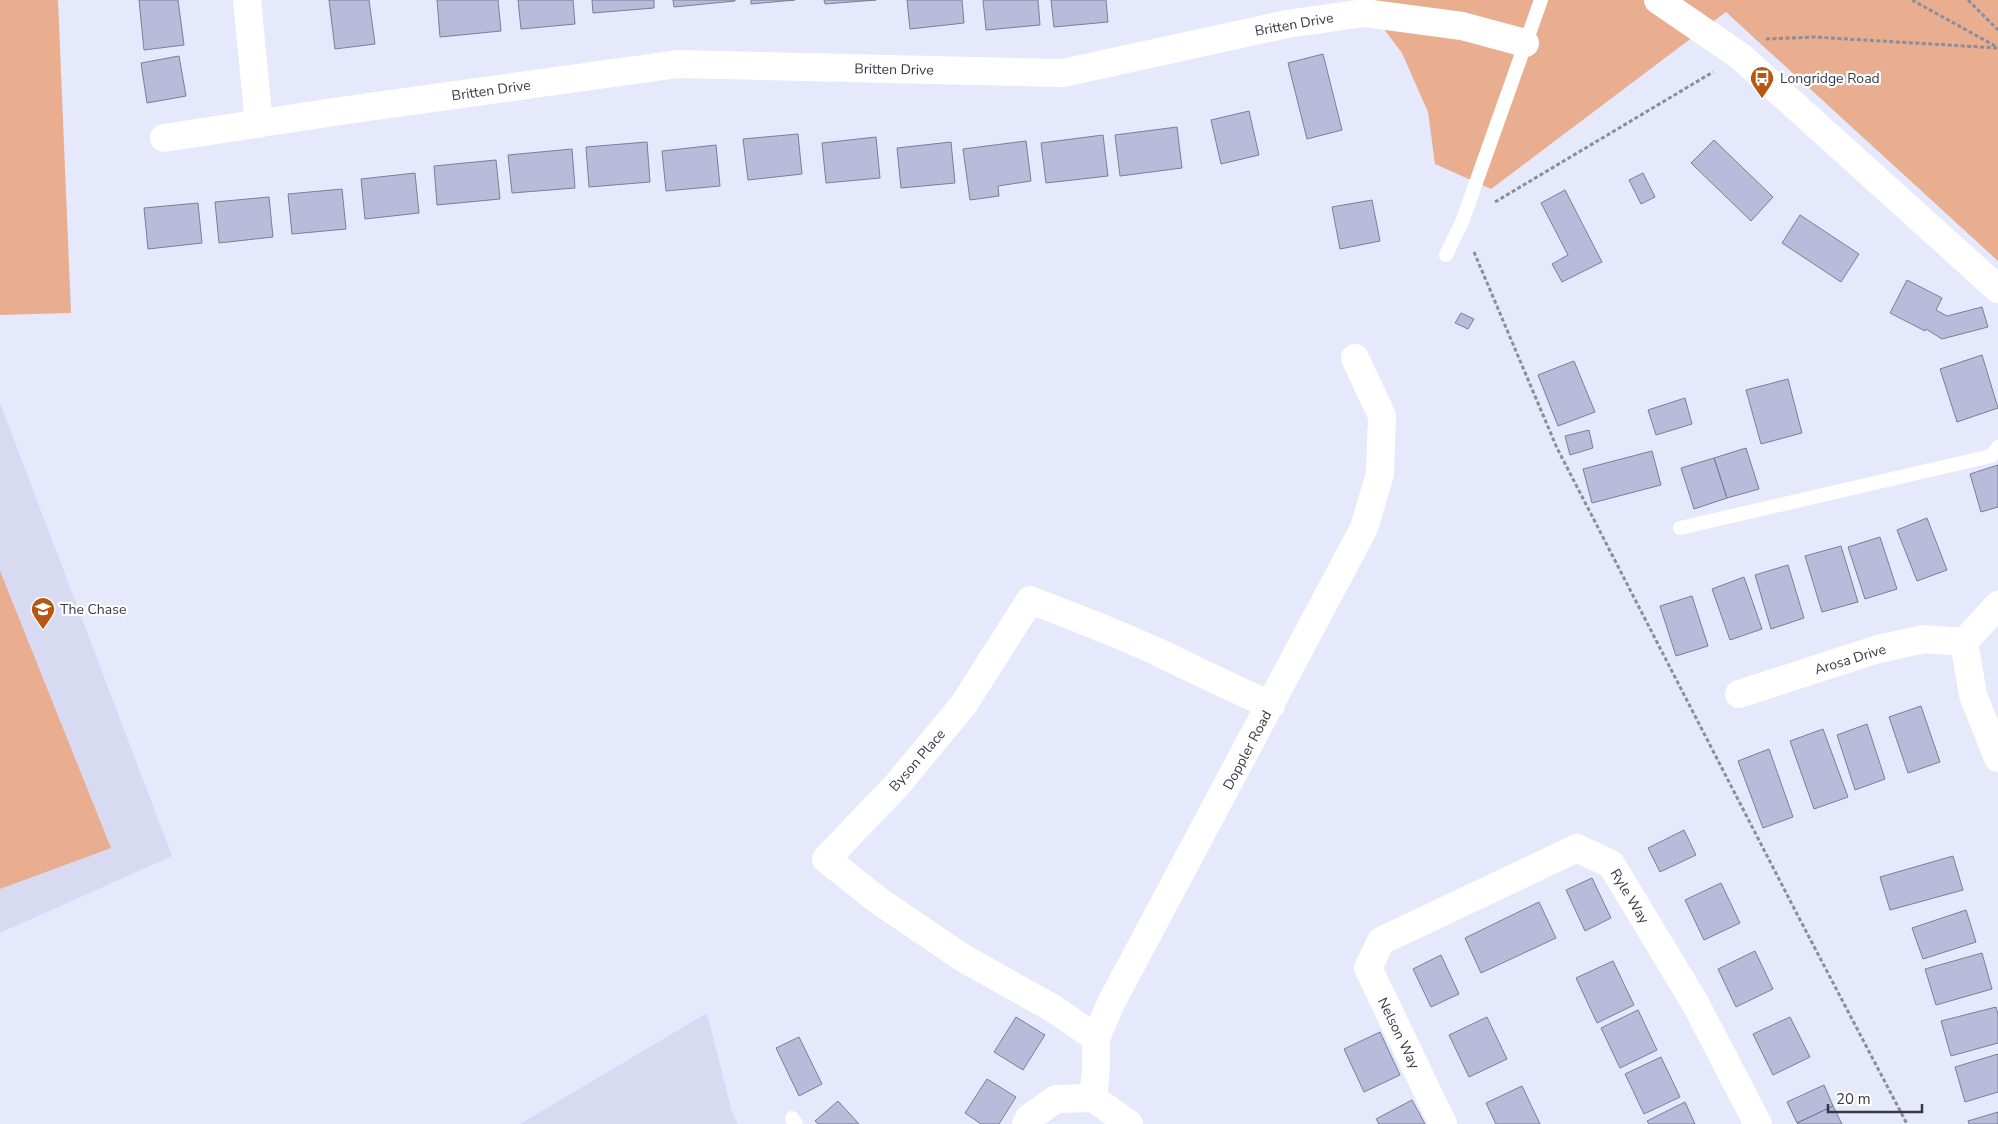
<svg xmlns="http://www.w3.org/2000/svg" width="1998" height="1124" font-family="'Nunito Sans',sans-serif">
  <rect width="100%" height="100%" fill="#e6e8fb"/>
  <path fill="#d8daf1" d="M0 403 172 856 0 933Z
    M707 1013 732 1112 738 1124H520Z"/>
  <path fill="#e8ae8f" d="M0 0H58L71 313 0 315Z
    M1362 0H1998V261L1726 12 1491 189 1435 164 1428 112 1402 53Z
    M0 571 111 848 0 889Z"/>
  <path fill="#b8bbd9" stroke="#7b7e9a" d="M139 0H178L184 45 144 50Z
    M329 0H369L375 44 335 49Z
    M437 0H498L501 31 440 37Z
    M518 0H573L575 24 521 29Z
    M592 0H654V8L593 13Z
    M673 0H735V1L674 7Z
    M751 0H795L751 4Z
    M824 0H876L825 4Z
    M907 0H962L964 23 910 29Z
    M983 0H1038L1040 25 986 30Z
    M1051 0H1106L1108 22 1054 27Z
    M1323 54 1342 130 1307 139 1288 63Z
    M179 56 186 96 147 103 141 63Z
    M1249 111 1259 155 1221 164 1211 120Z
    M1177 127 1182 168 1120 176 1115 135Z
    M798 134 802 174 748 180 743 139Z
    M1103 135 1108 176 1046 183 1041 143Z
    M876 137 880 178 826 183 822 143Z
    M1714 140 1773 197 1751 221 1691 163Z
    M1026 141 1031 181 998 186 999 196 970 200 963 149Z
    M647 142 650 182 589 187 586 147Z
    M951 142 955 183 901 188 897 148Z
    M716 145 720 186 666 191 662 151Z
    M572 149 575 188 512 193 508 155Z
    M496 160 500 199 437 205 434 166Z
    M415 173 419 213 365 219 361 179Z
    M1643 173 1655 197 1641 204 1629 180Z
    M342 189 346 229 292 234 288 194Z
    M1565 190 1602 262 1562 282 1552 264 1568 255 1541 203Z
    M269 197 273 237 219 243 215 202Z
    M1372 200 1380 241 1340 249 1332 207Z
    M198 203 202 243 148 249 144 208Z
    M1800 215 1859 254 1841 282 1782 243Z
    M1907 280 1942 298 1936 310 1947 316 1982 307 1988 327 1942 339 1926 329 1925 331 1890 313Z
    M1461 313 1474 319 1468 329 1455 323Z
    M1982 355 1998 408 1957 422 1940 369Z
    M1574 361 1595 412 1558 426 1538 375Z
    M1788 379 1802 433 1761 444 1746 390Z
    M1685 398 1692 424 1656 435 1648 410Z
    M1589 430 1593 448 1570 455 1565 436Z
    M1746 448 1759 489 1727 498 1714 458Z
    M1652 451 1661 485 1592 503 1583 469Z
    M1714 458 1727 498 1694 509 1681 468Z
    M1998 465V507L1981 512 1970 474Z
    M1927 518 1947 570 1917 581 1897 530Z
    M1880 537 1897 589 1865 599 1848 547Z
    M1841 546 1858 602 1822 612 1805 556Z
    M1788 565 1804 618 1771 629 1755 575Z
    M1744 577 1762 629 1730 640 1712 589Z
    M1692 596 1708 646 1676 656 1660 606Z
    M1921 706 1940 762 1908 773 1889 717Z
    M1867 724 1885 779 1855 790 1837 735Z
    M1823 729 1848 797 1814 809 1790 741Z
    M1769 749 1793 817 1763 828 1738 761Z
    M1684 830 1696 855 1660 872 1648 848Z
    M1953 856 1963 890 1890 910 1880 877Z
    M1592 878 1611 918 1585 931 1566 890Z
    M1721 883 1740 923 1704 940 1685 900Z
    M1539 902 1556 938 1481 973 1465 938Z
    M1966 910 1976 942 1923 959 1912 928Z
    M1755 951 1773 989 1736 1007 1718 969Z
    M1982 953 1992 989 1936 1005 1925 969Z
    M1441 955 1459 994 1431 1007 1413 969Z
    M1613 961 1634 1005 1597 1023 1576 978Z
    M1996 1007 1998 1014V1043L1951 1056 1941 1021Z
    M1638 1010 1657 1050 1620 1068 1601 1028Z
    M1016 1017 1045 1035 1023 1070 994 1052Z
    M1487 1017 1507 1059 1469 1077 1449 1035Z
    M1790 1017 1810 1057 1773 1075 1753 1034Z
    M1380 1032 1400 1075 1364 1092 1344 1049Z
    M799 1037 822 1084 799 1096 776 1048Z
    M1998 1054V1092L1965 1102 1955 1067Z
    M1661 1057 1680 1097 1644 1114 1625 1074Z
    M987 1079 1016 1097 999 1124H981L965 1113Z
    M1824 1085 1833 1106 1797 1123 1787 1102Z
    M1522 1086 1540 1124H1496L1486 1103Z
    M1412 1100 1425 1124H1379L1376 1119Z
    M838 1101 859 1124H818L815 1121Z
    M1685 1102 1695 1124H1649L1647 1121Z
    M1833 1106 1842 1124H1798L1797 1123Z
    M1998 1112V1124H1969L1968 1121Z"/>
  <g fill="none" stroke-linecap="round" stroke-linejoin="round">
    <path stroke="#8b8d9c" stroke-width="3" stroke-dasharray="4 2.5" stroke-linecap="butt" d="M1912 0 1997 47
      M1968 0 1998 30
      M1766 39 1814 37 1998 48
      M1495 202 1713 72
      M1474 252 1557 448 1797 914 1907 1124"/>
    <path stroke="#fff" stroke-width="14" d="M1446 255 1462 222 1541 0
      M1680 528 1991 456 1998 447
      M792 1118 796 1124"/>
    <path stroke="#fff" stroke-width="28" d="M247 0 259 124
      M164 138 340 111 678 64 1063 73 1287 24 1365 13 1462 26 1525 43
      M1998 605 1964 642 1973 695 1998 758
      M1739 694 1878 649 1924 639 1964 642
      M1096 1038 1054 1009 963 958 879 901 826 859 897 785 964 704 1030 600C1075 617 1120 634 1164 655 1200 672 1235 690 1271 705
      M1026 1124 1029 1118 1056 1099 1093 1098
      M1129 1124 1093 1098 1096 1069V1038L1111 1003 1364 528 1380 474 1382 416 1355 358
      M1443 1124 1368 968 1381 941 1577 848 1611 864 1695 1003 1758 1124"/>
    <path stroke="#fff" stroke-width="28" d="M1658 0 1740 56 1998 289"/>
  </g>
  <defs>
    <g id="bus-pin" transform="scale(1.25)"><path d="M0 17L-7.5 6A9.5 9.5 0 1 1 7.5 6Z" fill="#b75712" stroke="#fff"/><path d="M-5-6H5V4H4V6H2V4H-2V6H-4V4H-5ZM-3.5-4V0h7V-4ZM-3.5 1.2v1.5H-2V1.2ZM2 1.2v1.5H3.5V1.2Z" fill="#fff"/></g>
    <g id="school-pin" transform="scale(1.25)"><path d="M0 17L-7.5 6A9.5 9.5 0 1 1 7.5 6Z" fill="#b75712" stroke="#fff"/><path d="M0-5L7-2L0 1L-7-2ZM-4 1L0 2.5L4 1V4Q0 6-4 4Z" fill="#fff"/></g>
  </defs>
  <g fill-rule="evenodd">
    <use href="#bus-pin" x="1762" y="78"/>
    <use href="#school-pin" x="43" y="609"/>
  </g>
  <g text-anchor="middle" stroke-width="4.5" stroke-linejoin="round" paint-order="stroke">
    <g font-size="14" fill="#383945" stroke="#fff">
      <text transform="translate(1294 24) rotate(-10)" y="5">Britten Drive</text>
      <text transform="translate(894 69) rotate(1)" y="5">Britten Drive</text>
      <text transform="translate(491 90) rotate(-8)" y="5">Britten Drive</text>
      <text transform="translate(1850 659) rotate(-17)" y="5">Arosa Drive</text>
      <text transform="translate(1247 750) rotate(-62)" y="5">Doppler Road</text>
      <text transform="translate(917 760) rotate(-49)" y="5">Byson Place</text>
      <text transform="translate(1630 896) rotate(59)" y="5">Ryle Way</text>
      <text transform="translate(1399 1033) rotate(64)" y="5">Nelson Way</text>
    </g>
    <g font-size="14" fill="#383945" stroke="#fff" text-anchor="start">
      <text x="1780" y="83">Longridge Road</text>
      <text x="60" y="614">The Chase</text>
    </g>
  </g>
  <path d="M1828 1104v8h94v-8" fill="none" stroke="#383945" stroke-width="2.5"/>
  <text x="1836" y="1104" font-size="15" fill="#383945" stroke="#ffffff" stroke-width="4" paint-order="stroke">20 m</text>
</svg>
